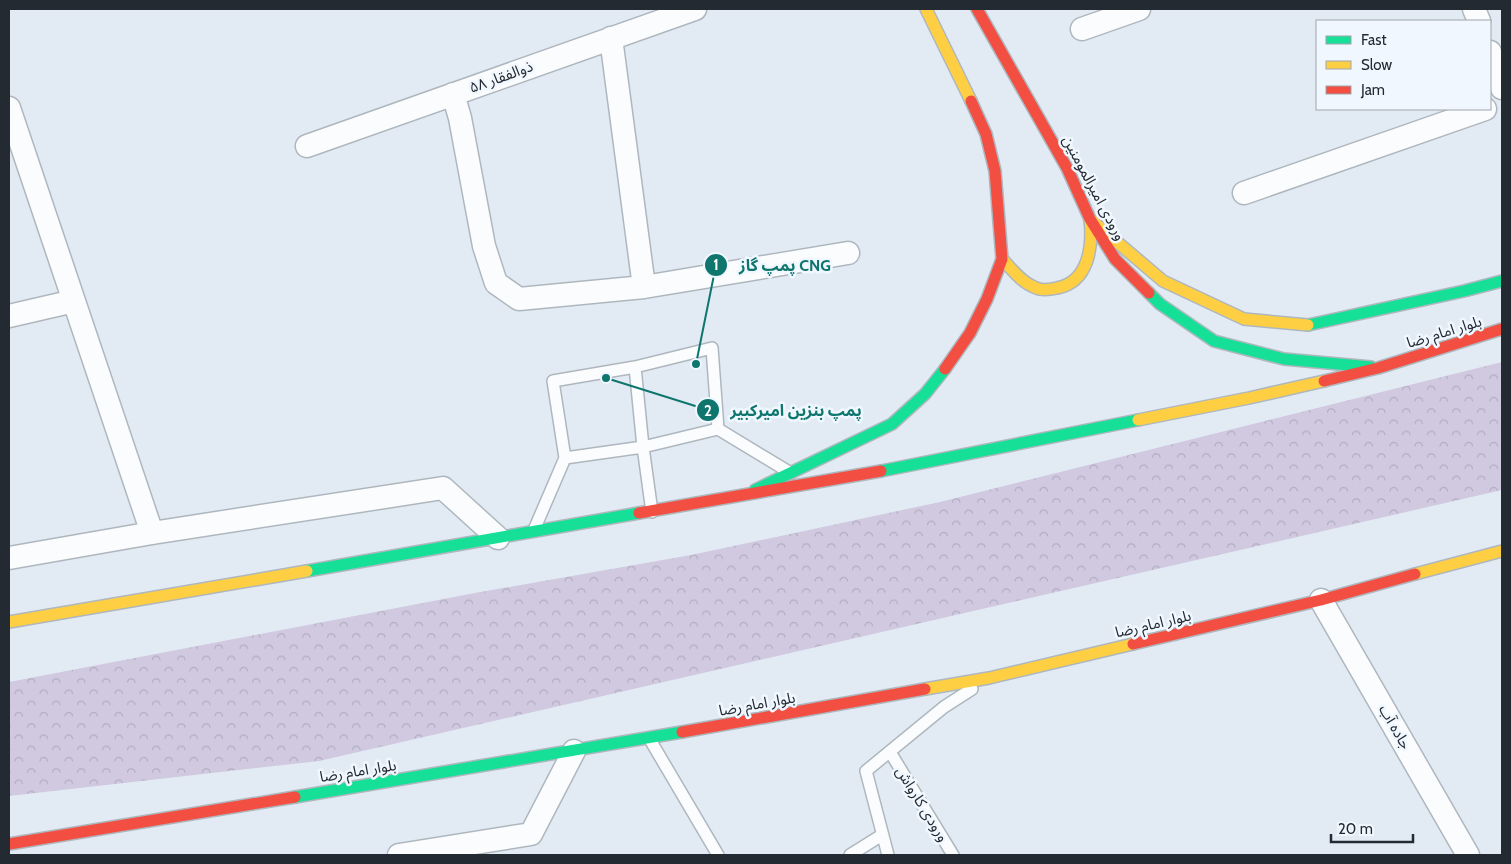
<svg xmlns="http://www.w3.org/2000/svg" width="1511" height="864" font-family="Cabin,'Noto Sans Arabic',sans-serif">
  <defs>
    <pattern id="forest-crowns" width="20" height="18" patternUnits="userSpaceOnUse" patternTransform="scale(1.25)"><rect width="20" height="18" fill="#d0c9e0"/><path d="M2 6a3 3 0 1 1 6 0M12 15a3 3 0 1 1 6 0" fill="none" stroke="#b2adc1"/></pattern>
  </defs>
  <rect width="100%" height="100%" fill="#e2ebf4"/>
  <path fill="url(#forest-crowns)" d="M1502 362V490L319 761 9 796V682L475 593 691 555 940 502Z"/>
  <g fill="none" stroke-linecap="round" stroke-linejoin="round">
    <g stroke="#afb7be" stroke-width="14">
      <path id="lane" d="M635 367 643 447 652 512
        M565 458 643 447 718 429
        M534 530 565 458 553 381 635 367 712 348 718 429 789 472
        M649 738 718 855
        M890 752 953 855
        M850 855 882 835
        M888 855 866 771 944 707 972 689"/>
    </g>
    <g stroke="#afb7be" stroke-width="25">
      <path id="street" d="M1474 9 1479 21
        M1082 29 1139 9
        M611 38 644 287
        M1490 52 1502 88
        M453 94 460 118 484 246 496 283 519 299 644 287 848 253
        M9 108 152 533
        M307 146 695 9
        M1244 193 1485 109
        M9 316 74 301
        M9 558 152 533 443 488 498 538
        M1321 600 1468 855
        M399 855 531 834 574 751"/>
    </g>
    <g stroke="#afb7be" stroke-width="14">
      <path id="fast" d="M1149 293 1160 304 1214 341 1284 359 1371 367
        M1308 325 1464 291 1502 281
        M881 471 1138 420
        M755 490 892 424 925 394 945 369
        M307 571 639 513
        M295 797 682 732"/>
    </g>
    <g stroke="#afb7be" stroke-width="14">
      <path id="slow" d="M926 9 971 101
        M1090 219 1163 281 1244 319 1308 325
        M1002 259C1012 269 1021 282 1034 287 1041 291 1049 290 1057 288 1089 282 1093 246 1090 219
        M1138 420 1249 398 1324 381
        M1415 574 1502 551
        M9 622 307 571
        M925 689 989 678 1133 644"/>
    </g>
    <g stroke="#afb7be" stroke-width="14">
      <path id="jam" d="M977 9 1067 168 1090 219 1115 259 1149 293
        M945 369 970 333 987 299 1002 259 995 171 986 134 971 101
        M1324 381 1378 368 1502 329
        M639 513 881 471
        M1133 644 1321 600 1415 574
        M682 732 925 689
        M9 844 295 797"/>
    </g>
    <use href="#lane" stroke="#fbfcfd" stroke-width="11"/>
    <use href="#street" stroke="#fbfcfd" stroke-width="22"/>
    <use href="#fast" stroke="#16e098" stroke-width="11"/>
    <use href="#slow" stroke="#ffcf43" stroke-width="11"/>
    <use href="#jam" stroke="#f24e42" stroke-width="11"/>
  </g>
  <g text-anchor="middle" stroke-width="5" stroke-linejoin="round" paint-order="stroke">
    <g font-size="15" fill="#242a31" stroke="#f0f7fe">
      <text transform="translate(501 77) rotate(-20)" y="5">ذوالفقار ۵۸</text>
      <text transform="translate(1094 188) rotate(62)" y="5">ورودی امیرالمومنین</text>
      <text transform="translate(1444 332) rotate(-17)" y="5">بلوار امام رضا</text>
      <text transform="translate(1153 624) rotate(-13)" y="5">بلوار امام رضا</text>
      <text transform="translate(757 704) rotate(-10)" y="5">بلوار امام رضا</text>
      <text transform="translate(1395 727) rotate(60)" y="5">جاده آب</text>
      <text transform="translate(358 771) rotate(-9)" y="5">بلوار امام رضا</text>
      <text transform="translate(922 804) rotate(58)" y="5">ورودی کارواش</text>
    </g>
  </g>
  <path fill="none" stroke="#0f766e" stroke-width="2" d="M696 364L716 265M606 378L708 410"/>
  <g fill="#0f766e" stroke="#f0f7fe" stroke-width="2">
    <circle cx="696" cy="364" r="5"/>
    <circle cx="606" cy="378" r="5"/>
    <circle cx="716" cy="265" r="12"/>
    <circle cx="708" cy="410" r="12"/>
  </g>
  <g font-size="15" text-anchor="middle" font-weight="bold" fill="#fff">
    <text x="716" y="270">1</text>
    <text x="708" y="416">2</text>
  </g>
  <g font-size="16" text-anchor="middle" font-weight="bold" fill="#0f766e" stroke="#f0f7fe" stroke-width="5" stroke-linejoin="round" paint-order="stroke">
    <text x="785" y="271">پمپ گاز CNG</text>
    <text x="796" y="416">پمپ بنزین امیرکبیر</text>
  </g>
  <rect width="1511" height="864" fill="none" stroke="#242a31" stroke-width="20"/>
  <rect x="1316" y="20" width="175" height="90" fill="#f0f7fe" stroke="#9ea5ac"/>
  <rect x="1326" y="36" width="25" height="8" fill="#16e098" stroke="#9ea5ac"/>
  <text x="1361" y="45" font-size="15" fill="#242a31">Fast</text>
  <rect x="1326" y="61" width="25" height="8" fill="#ffcf43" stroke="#9ea5ac"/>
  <text x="1361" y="70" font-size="15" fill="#242a31">Slow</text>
  <rect x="1326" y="86" width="25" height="8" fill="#f24e42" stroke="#9ea5ac"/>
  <text x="1361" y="95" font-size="15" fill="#242a31">Jam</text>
  <path d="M1331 834v8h82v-8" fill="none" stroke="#242a31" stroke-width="2.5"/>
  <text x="1338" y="834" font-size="15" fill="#242a31" stroke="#f0f7fe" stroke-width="4" paint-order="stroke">20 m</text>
</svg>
